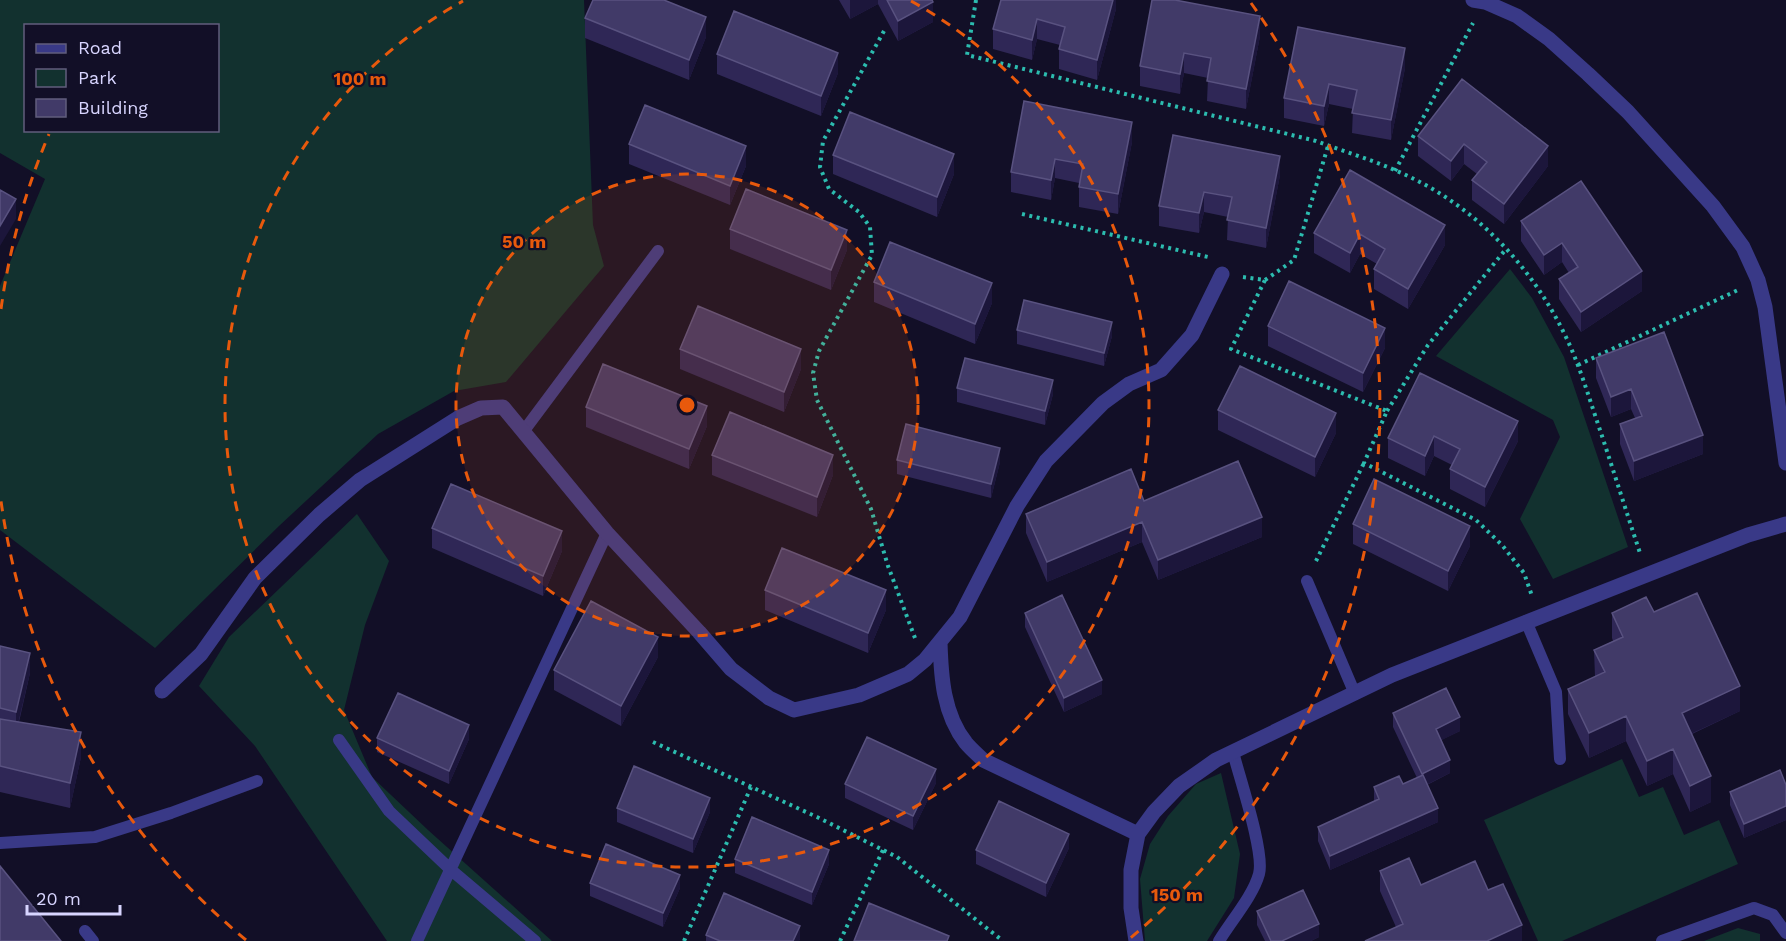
<svg xmlns="http://www.w3.org/2000/svg" width="1786" height="941" font-family="'Work Sans',sans-serif">
  <rect width="100%" height="100%" fill="#120f27"/>
  <path fill="#12312f" fill-rule="evenodd" d="M0 0H584L593 225 604 266 506 382 454 391 378 434 279 526 155 648 0 530V286L45 179 0 153ZM26 26H218V130H26Z
    M1510 269 1532 298 1564 357 1628 547 1553 579 1520 519 1560 437 1553 420 1436 356Z
    M357 514 389 561 365 625 344 710 372 777 428 830 552 941H387L255 746 199 686 229 637Z
    M1622 759 1639 797 1663 787 1684 835 1719 820 1738 864 1562 941H1538L1484 820Z
    M1221 773 1240 854 1234 898 1207 941H1145L1140 879 1150 844 1168 816 1196 784Z
    M1738 928 1760 934V941H1704Z"/>
  <g fill="none" stroke-linecap="round" stroke-linejoin="round">
    <path stroke="#2cbcaf" stroke-width="4" stroke-dasharray="3 4.5" stroke-linecap="butt" d="M976 0 967 55 1316 141C1348 153 1383 163 1414 179 1479 211 1532 268 1564 333 1579 363 1588 395 1599 427 1613 469 1626 511 1640 553
      M884 31 823 141 820 167 829 189 859 212 870 227 872 255 819 351 813 373 817 400 871 509 888 566 915 638
      M1395 171 1473 23
      M1022 214 1208 257
      M1243 277 1265 280 1231 349 1387 411 1364 463 1476 520 1502 545 1524 573 1532 596
      M1265 280 1294 260 1328 146
      M1578 365 1738 290
      M1387 411 1428 345 1506 249
      M1316 561 1364 463
      M653 742 817 817 897 857 1003 941
      M684 941 751 787
      M840 941 883 850"/>
    <path stroke="#393987" stroke-width="12" d="M523 432 658 251
      M1307 581 1355 694
      M1526 621 1556 692 1560 759
      M339 740 389 811 450 869 535 941
      M0 843 95 837 171 813 257 781
      M85 931 93 941
      M417 941 607 533
      M1219 941C1231 921 1253 896 1259 874 1265 853 1239 776 1233 752
      M1662 941 1754 908 1773 915 1786 933"/>
    <path stroke="#393987" stroke-width="15" d="M1473 0 1485 2 1517 16 1549 39 1588 74 1628 112 1713 206 1743 247 1758 280 1765 307 1786 463
      M940 642C941 676 943 714 966 743 971 749 977 754 983 760L1138 834
      M162 691 201 654 255 578 319 515 360 480 458 418 481 408 503 407 607 533 699 632 731 669 769 698 794 710 859 695 908 674 925 660 960 617 1017 506 1046 461 1103 403 1129 384 1161 370 1192 335 1222 274
      M1136 941 1131 908V870L1138 834 1154 812 1179 786 1216 760 1392 675 1748 535 1786 524"/>
  </g>
  <path fill="#2f2756" d="M839 0H932L933 22 898 41 878 4 850 19Z
    M1116 0V9L1097 80 1059 69V49L1060 45 1037 39 1032 60 993 49V29Z
    M1152 0 1260 36 1246 109 1207 101 1208 78 1184 73 1180 94 1140 86V66Z
    M585 18 706 37 689 80 585 38Z
    M1298 27 1405 68 1391 140 1352 133 1353 109 1329 104 1324 126 1284 118V98Z
    M717 54 838 73 821 116 717 74Z
    M1462 79 1548 166 1504 224 1472 200V180L1477 174 1464 164 1451 181 1418 156V136Z
    M1024 101 1132 142 1118 214 1079 207V183L1055 178 1051 200 1011 192V172Z
    M1173 135 1280 175 1266 248 1227 240 1228 217 1204 212 1199 233 1159 226V206Z
    M629 144 746 166 730 205 629 164Z
    M833 155 954 174 937 217 833 174Z
    M1350 170 1445 245 1408 309 1374 289V269L1377 264 1360 254 1350 273 1314 253V233Z
    M1581 181 1642 291 1581 332 1559 299V279L1569 273 1562 262 1544 275 1521 241V221Z
    M730 229 847 250 831 290 730 249Z
    M874 282 992 303 975 344 874 302Z
    M1268 326 1385 348 1363 392 1268 346Z
    M1017 330 1112 336 1104 366 1017 344Z
    M1664 332 1703 454 1634 481 1620 444V424L1635 418 1631 409 1611 417 1596 378V358Z
    M680 349 801 369 784 412 680 369Z
    M1420 373 1518 441 1485 507 1450 489V469L1452 465 1434 456 1425 476 1388 458V438Z
    M957 388 1053 394 1045 425 957 402Z
    M586 407 707 426 689 469 586 427Z
    M1218 410 1336 433 1315 477 1218 430Z
    M712 455 833 475 817 517 712 475Z
    M897 460 1000 462 991 498 897 474Z
    M1144 501 1262 537 1158 580 1142 542 1047 582 1026 533V514Z
    M1353 524 1470 546 1448 591 1353 544Z
    M432 528 562 551 543 596 432 548Z
    M765 590 886 610 868 653 765 610Z
    M1654 612 1740 711 1692 734 1711 802 1690 812 1673 774 1647 786 1626 741 1589 758 1568 714V689L1595 677 1594 650 1613 641 1612 638V613Z
    M1025 613 1102 694 1064 712 1025 627Z
    M0 646 30 673 19 722 81 757 70 808 0 792Z
    M658 657 621 726 554 690V670Z
    M1393 713 1460 731 1441 740 1450 773 1427 785 1438 822 1330 870 1318 841V827L1374 801V787L1403 784 1417 778 1393 727Z
    M377 738 469 739 449 784 377 752Z
    M936 783 913 830 845 798V784Z
    M1786 785V820L1744 838 1730 805V792Z
    M617 808 710 812 693 853 617 822Z
    M1069 848 1046 897 976 864V850Z
    M735 859 829 864 812 905 735 873Z
    M1380 871 1421 885 1488 890 1522 941 1396 927 1380 891Z
    M590 883 680 888 663 927 590 896Z
    M1257 911 1319 937 1311 941H1265L1257 925Z
    M706 935 800 939 799 941H706Z"/>
  <path fill="#1c163b" d="M850 0H878V4L850 19Z
    M1113 0H1116V9L1097 80V60Z
    M933 2V22L898 41V21Z
    M1260 16V36L1246 109V89Z
    M706 17V37L689 80V60Z
    M1037 19V39L1032 60V40Z
    M1405 48V68L1391 140V120Z
    M838 53V73L821 116V96Z
    M1184 53V73L1180 94V74Z
    M1329 84V104L1324 126V106Z
    M1132 122V142L1118 214V194Z
    M1464 144V164L1451 181V161Z
    M746 146V166L730 205V186Z
    M1548 146V166L1504 224V204Z
    M954 154V174L937 217V197Z
    M1280 156V175L1266 248V228Z
    M1055 159V178L1051 200V180Z
    M1204 192V212L1199 233V213Z
    M16 199V219L0 246V226Z
    M1445 225V245L1408 309V289Z
    M847 230V250L831 290V270Z
    M1360 234V254L1350 273V253Z
    M1562 243V262L1544 275V255Z
    M1642 271V291L1581 332V312Z
    M992 283V303L975 344V324Z
    M1112 322V336L1104 366V353Z
    M1385 328V348L1363 392V373Z
    M801 349V369L784 412V392Z
    M1053 380V394L1045 425V411Z
    M1631 389V409L1611 417V397Z
    M707 406V426L689 469V449Z
    M1336 413V433L1315 477V457Z
    M1518 421V441L1485 507V487Z
    M1703 435V454L1634 481V461Z
    M1434 436V456L1425 476V456Z
    M1000 448V462L991 498V484Z
    M833 455V475L817 517V497Z
    M1262 517V537L1158 580V560Z
    M1142 522V542L1047 582V562Z
    M1470 526V546L1448 591V571Z
    M562 531V551L543 596V576Z
    M886 590V610L868 653V633Z
    M658 637V657L621 726V706Z
    M30 653V673L16 732V712Z
    M1102 680V694L1064 712V698Z
    M1740 686V711L1682 738V713Z
    M1626 716V741L1589 758V733Z
    M1460 717V731L1436 743V729Z
    M469 725V739L449 784V771Z
    M81 732V757L70 808V783Z
    M1673 749V774L1647 786V761Z
    M1450 760V773L1422 787V774Z
    M936 769V783L913 830V816Z
    M1711 776V802L1690 812V786Z
    M710 798V812L693 853V839Z
    M1786 806V820L1744 838V824Z
    M1438 808V822L1330 870V856Z
    M1069 834V848L1046 897V883Z
    M829 850V864L812 905V892Z
    M680 875V888L663 927V913Z
    M1319 924V937L1311 941H1282Z
    M1522 925V941H1487Z
    M800 926V939L799 941H793Z"/>
  <path fill="#413a68" stroke="#595280" stroke-width="1.5" d="M593 0H664L706 17 689 60 585 18Z
    M887 0H932L933 2 898 21Z
    M1001 0H1113L1097 60 1059 49 1065 27 1037 19 1032 40 993 29Z
    M1152 0H1175L1260 16 1246 89 1207 81 1211 58 1184 53 1180 74 1140 66Z
    M734 11 838 53 821 96 717 54Z
    M1298 27 1405 48 1391 120 1352 113 1357 90 1329 84 1324 106 1284 98Z
    M1462 79 1548 146 1504 204 1472 180 1487 162 1464 144 1451 161 1418 136Z
    M1024 101 1132 122 1118 194 1079 187 1083 164 1055 159 1051 180 1011 172Z
    M645 105 746 146 730 186 629 144Z
    M850 112 954 154 937 197 833 155Z
    M1173 135 1280 156 1266 228 1227 220 1232 197 1204 192 1199 213 1159 206Z
    M1350 170 1445 225 1408 289 1374 269 1385 249 1360 234 1350 253 1314 233Z
    M1581 181 1642 271 1581 312 1559 279 1578 267 1562 243 1544 255 1521 221Z
    M746 189 847 230 831 270 730 229Z
    M0 190 16 199 0 226Z
    M890 242 992 283 975 324 874 282Z
    M1289 281 1385 328 1363 373 1268 326Z
    M1024 300 1112 322 1104 353 1017 330Z
    M698 306 801 349 784 392 680 349Z
    M1664 332 1703 435 1634 461 1620 424 1642 416 1631 389 1611 397 1596 358Z
    M965 358 1053 380 1045 411 957 388Z
    M603 364 707 406 689 449 586 407Z
    M1240 366 1336 413 1315 457 1218 410Z
    M1420 373 1518 421 1485 487 1450 469 1460 449 1434 436 1425 456 1388 438Z
    M730 412 833 455 817 497 712 455Z
    M906 424 1000 448 991 484 897 460Z
    M1238 461 1262 517 1158 560 1142 522 1047 562 1026 514 1131 469 1144 501Z
    M1374 479 1470 526 1448 571 1353 524Z
    M451 484 562 531 543 576 432 528Z
    M782 548 886 590 868 633 765 590Z
    M1697 593 1740 686 1682 713 1711 776 1690 786 1673 749 1647 761 1626 716 1589 733 1568 689 1605 672 1594 650 1623 637 1612 613 1646 597 1654 612Z
    M1062 595 1102 680 1064 698 1025 613Z
    M591 601 658 637 621 706 554 670Z
    M0 646 30 653 16 712 0 708Z
    M1446 688 1460 717 1436 729 1450 760 1422 774 1393 713Z
    M398 693 469 725 449 771 377 738Z
    M0 719 81 732 70 783 0 766Z
    M867 737 936 769 913 816 845 784Z
    M634 766 710 798 693 839 617 808Z
    M1780 770 1786 785V806L1744 824 1730 792Z
    M1423 775 1438 808 1330 856 1318 827 1379 799 1374 787 1399 776 1403 784Z
    M999 801 1069 834 1046 883 976 850Z
    M752 817 829 850 812 892 735 859Z
    M606 844 680 875 663 913 590 883Z
    M1409 858 1421 885 1475 861 1488 890 1503 884 1522 925 1487 941H1365L1403 924 1380 871Z
    M0 866 61 941H0Z
    M1303 890 1319 924 1282 941H1271L1257 911Z
    M724 893 800 926 793 941H720L706 935Z
    M869 903 949 936 947 941H854Z"/>
  <circle cx="687" cy="405" r="231" fill="#e8590c" fill-opacity=".12"/>
  <g fill="none" stroke="#e8590c" stroke-width="3" stroke-dasharray="10 8">
    <circle cx="687" cy="405" r="231"/>
    <path d="M911 1A462 462 0 1 1 463 1"/>
    <path d="M246 940A693 693 0 0 1 1 501M1 309A693 693 0 0 1 49 134M1251 3A693 693 0 0 1 1128 940"/>
  </g>
  <circle cx="687" cy="405" r="9" fill="#e8590c" stroke="#120f27" stroke-width="3"/>
  <g font-size="18" text-anchor="middle" font-weight="bold" fill="#e8590c" stroke="#120f27" stroke-width="4.5" stroke-linejoin="round" paint-order="stroke">
    <text x="360" y="85">100 m</text>
    <text x="524" y="248">50 m</text>
    <text x="1177" y="901">150 m</text>
  </g>
  <rect x="24" y="24" width="195" height="108" fill="#120f27" stroke="#615e7d" stroke-width="1.5"/>
  <rect x="36" y="44" width="30" height="9" fill="#393987" stroke="#615e7d" stroke-width="1.5"/>
  <text x="78" y="54" font-size="18" fill="#d8d5ff">Road</text>
  <rect x="36" y="69" width="30" height="18" fill="#12312f" stroke="#615e7d" stroke-width="1.5"/>
  <text x="78" y="84" font-size="18" fill="#d8d5ff">Park</text>
  <rect x="36" y="99" width="30" height="18" fill="#413a68" stroke="#615e7d" stroke-width="1.5"/>
  <text x="78" y="114" font-size="18" fill="#d8d5ff">Building</text>
  <path d="M27 905v9h93v-9" fill="none" stroke="#d8d5ff" stroke-width="3"/>
  <text x="36" y="905" font-size="18" fill="#d8d5ff" stroke="#120f27" stroke-width="4.5" paint-order="stroke">20 m</text>
</svg>
